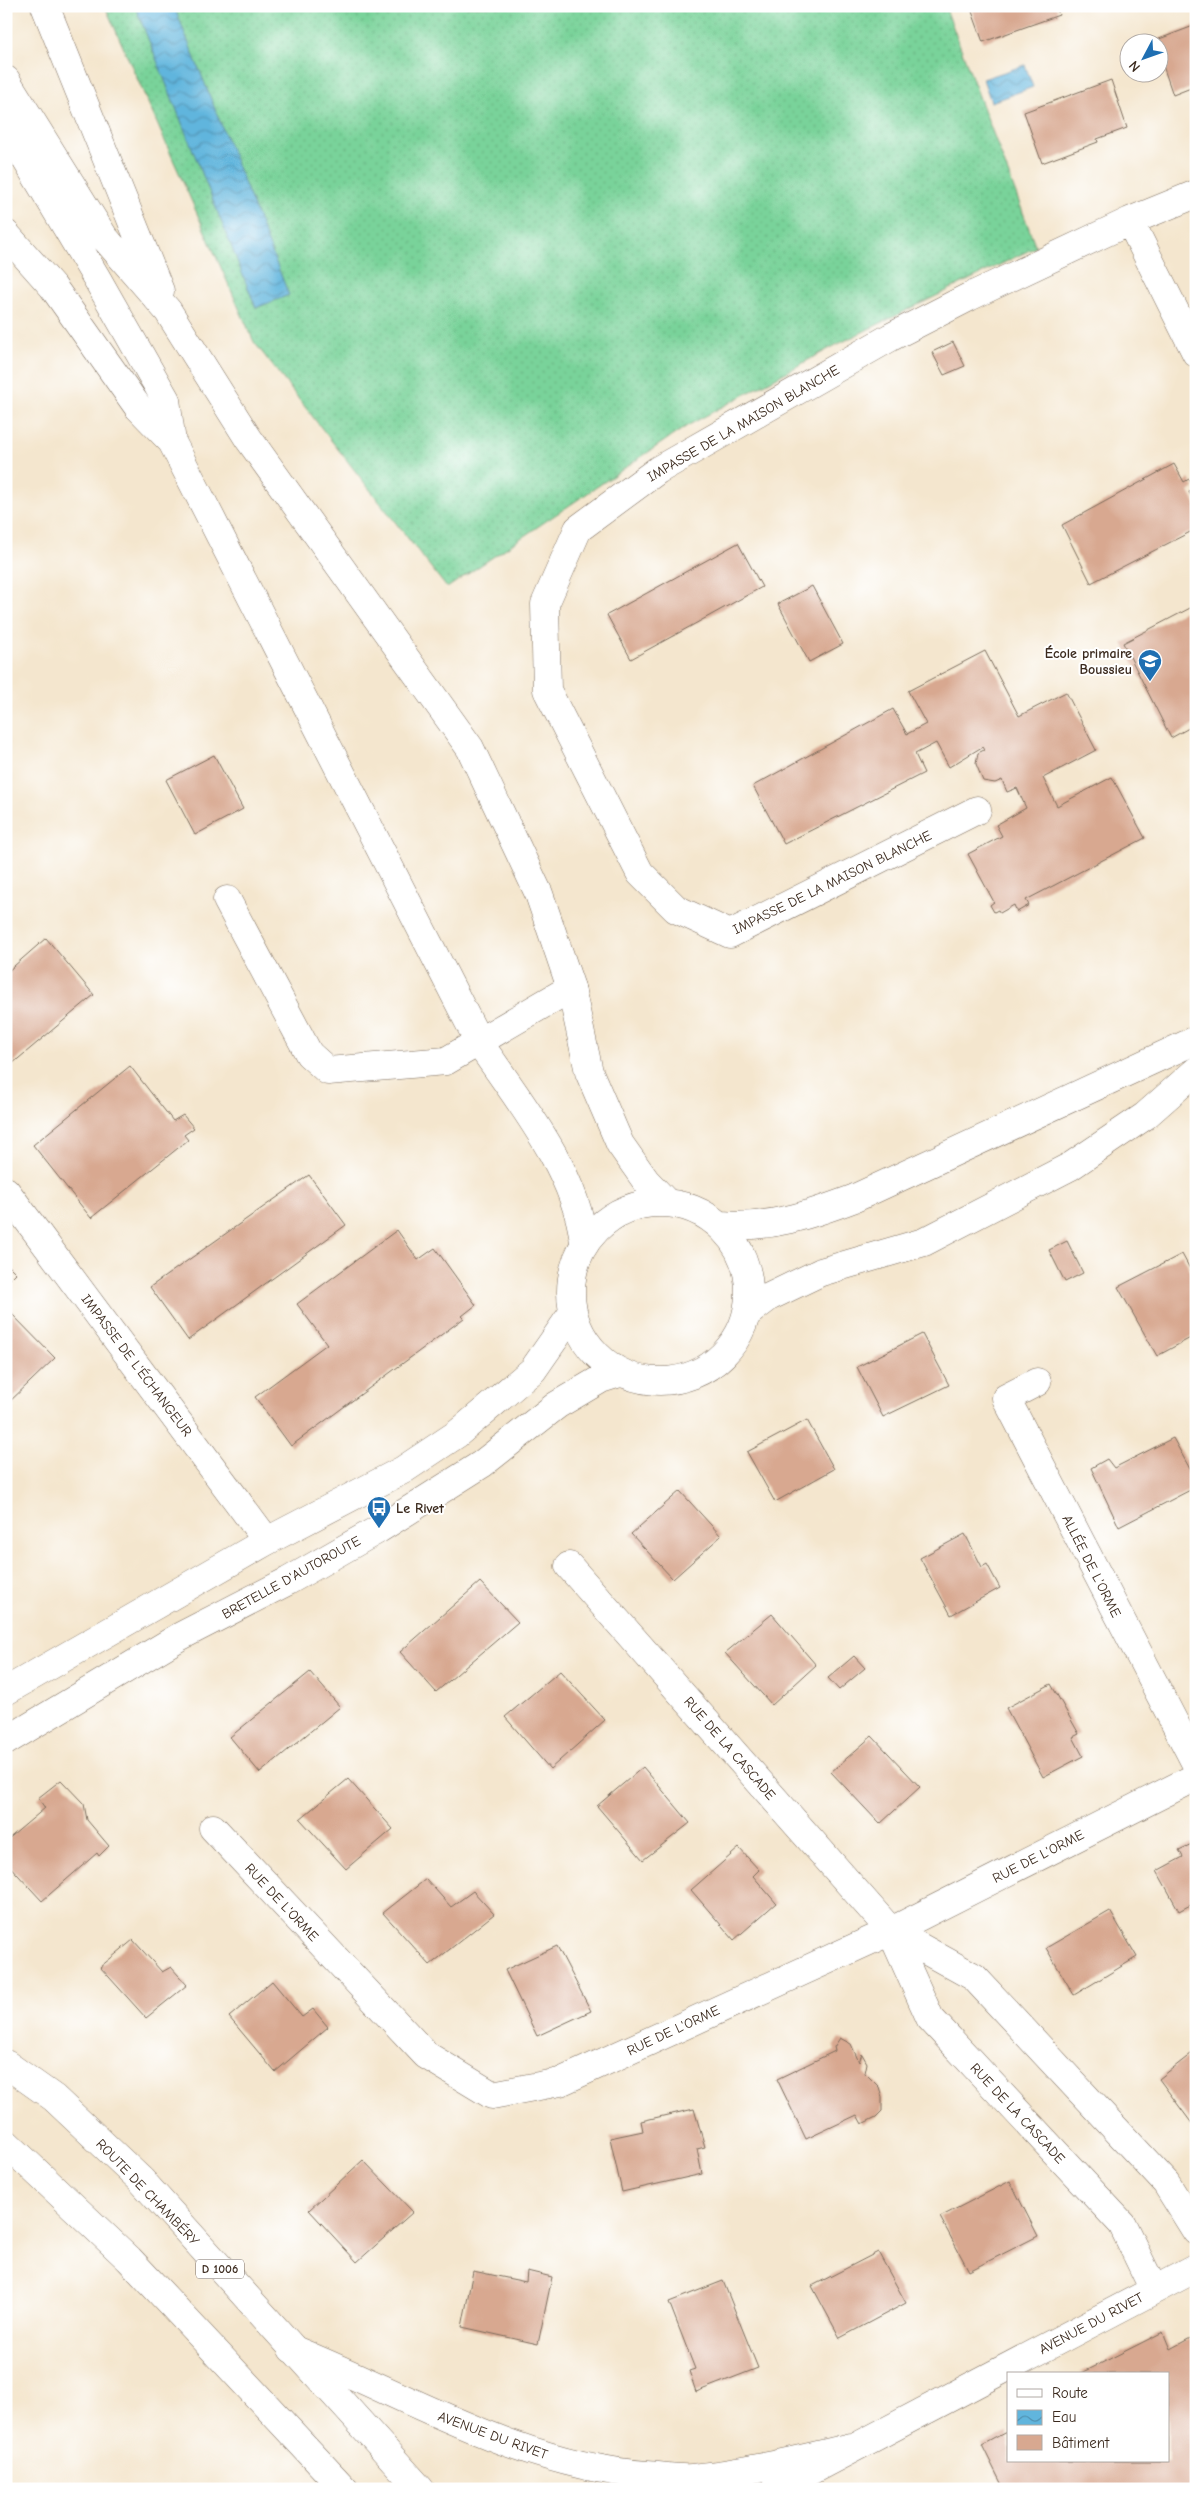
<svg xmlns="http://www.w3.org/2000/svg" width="1202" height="2495" font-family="'Comic Neue',sans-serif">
  <defs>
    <pattern id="grass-dots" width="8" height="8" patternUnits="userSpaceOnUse" patternTransform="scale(1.25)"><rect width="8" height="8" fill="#79d39a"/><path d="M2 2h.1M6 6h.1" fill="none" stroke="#6ab584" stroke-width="1.8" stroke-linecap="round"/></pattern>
    <pattern id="water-waves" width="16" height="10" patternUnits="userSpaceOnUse" patternTransform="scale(1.25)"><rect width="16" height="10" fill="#61b5dd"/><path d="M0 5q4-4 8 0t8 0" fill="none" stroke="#5193b3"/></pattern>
  </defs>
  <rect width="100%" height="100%" fill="#fff"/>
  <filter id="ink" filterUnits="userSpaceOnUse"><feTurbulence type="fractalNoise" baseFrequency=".02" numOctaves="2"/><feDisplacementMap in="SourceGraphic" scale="10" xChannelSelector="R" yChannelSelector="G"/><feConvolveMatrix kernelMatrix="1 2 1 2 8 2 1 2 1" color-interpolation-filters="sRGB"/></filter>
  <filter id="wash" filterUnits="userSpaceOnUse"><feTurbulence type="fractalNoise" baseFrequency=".0096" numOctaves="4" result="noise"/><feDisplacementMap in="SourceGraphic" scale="20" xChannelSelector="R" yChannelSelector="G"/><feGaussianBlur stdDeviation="1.12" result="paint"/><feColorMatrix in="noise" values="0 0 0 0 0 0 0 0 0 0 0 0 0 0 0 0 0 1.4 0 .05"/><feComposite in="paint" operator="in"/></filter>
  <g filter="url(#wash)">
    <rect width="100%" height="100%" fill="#f4e6ce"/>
    <path fill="url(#grass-dots)" stroke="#5a7e5c" d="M105 6H945L1036 247 836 345 687 426 447 588 254 342Z"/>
    <path fill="url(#water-waves)" stroke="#4e707e" d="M135 6H174L289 295 256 308Z
      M1025 65 1033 87 991 102 983 79Z"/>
    <g id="blocks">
      <path fill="#d8a890" d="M970 6H1056L1059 15 983 42Z
        M1196 25V86L1173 95 1160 57V42L1154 41Z
        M1111 80 1127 128 1097 139 1098 142 1042 163 1024 112Z
        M953 342 965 366 944 375 932 352Z
        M1174 464 1184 482 1189 479 1194 488 1189 492 1196 505V529L1091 583 1062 525Z
        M738 543 762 587 631 659 607 615Z
        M812 586 843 644 809 662 778 604Z
        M1196 605V724L1171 738 1123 643Z
        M985 651 1019 716 1066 692 1096 750 1043 778 1057 806 1112 777 1145 838 1026 900 1029 905 1017 912 1014 905 1000 913 998 910 994 912 990 905 994 902 968 854 1002 836 996 825 1026 808 1017 788 1007 792 1002 780 995 783 983 781 976 764 978 753 984 750 982 747 949 767 936 743 915 754 924 773 784 844 753 786 893 709 907 734 926 724 908 691Z
        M214 755 243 809 195 835 166 780Z
        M46 938 94 995 6 1069V973Z
        M130 1066 173 1121 183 1115 194 1128 184 1135 188 1140 91 1218 33 1145Z
        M309 1175 346 1225 188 1340 150 1287Z
        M397 1230 418 1260 435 1248 476 1305 462 1316 464 1318 291 1446 255 1397 327 1344 297 1304Z
        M1067 1241 1083 1273 1065 1282 1049 1250Z
        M1182 1254 1196 1280V1335L1157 1356 1118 1287Z
        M6 1263 16 1273 6 1283Z
        M6 1308 55 1358 6 1405Z
        M922 1334 949 1385 883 1417 857 1367Z
        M807 1420 834 1469 775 1502 747 1452Z
        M1173 1438 1196 1480V1487L1119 1527 1091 1468 1107 1459 1114 1468Z
        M680 1491 721 1536 673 1579 631 1534Z
        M965 1534 982 1567 987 1564 1000 1588 951 1615 920 1558Z
        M480 1582 518 1622 436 1692 400 1652Z
        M772 1614 816 1665 772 1705 725 1653Z
        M854 1656 865 1668 839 1690 828 1678Z
        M560 1671 605 1720 550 1769 505 1717Z
        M310 1672 340 1707 260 1773 230 1737Z
        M1051 1684 1079 1734 1073 1737 1083 1756 1043 1777 1006 1708Z
        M872 1736 920 1787 880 1824 831 1772Z
        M643 1767 690 1823 643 1860 597 1806Z
        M348 1779 393 1829 346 1869 300 1819Z
        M61 1780 84 1804 87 1820 109 1846 99 1856 97 1853 42 1901 6 1862V1841L45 1808 38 1798Z
        M1196 1842V1902L1179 1911 1157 1871 1183 1857 1179 1850Z
        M739 1848 759 1870 753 1876 776 1903 734 1940 691 1890Z
        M426 1879 451 1907 473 1891 494 1914 430 1965 383 1913Z
        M1110 1911 1137 1957 1074 1995 1046 1948Z
        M133 1940 162 1972 171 1967 187 1985 146 2018 100 1967Z
        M557 1946 591 2011 537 2036 505 1970Z
        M272 1981 302 2017 313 2009 328 2027 275 2072 229 2017Z
        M840 2038 851 2044 859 2062 862 2054 867 2063 865 2073 879 2087 882 2097V2111L876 2117 862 2124 857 2115 806 2139 777 2079 835 2051 834 2047Z
        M1196 2050V2129L1159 2079Z
        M694 2109 705 2147 697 2149 702 2174 622 2192 610 2138 643 2131 641 2121Z
        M363 2160 413 2212 357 2262 309 2210Z
        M1010 2181 1038 2236 969 2271 940 2217Z
        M878 2252 906 2303 840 2338 812 2286Z
        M473 2271 526 2282 527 2271 552 2277 538 2344 462 2327Z
        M723 2281 758 2368 696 2392 689 2371 695 2369 669 2302Z
        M1163 2332 1170 2349 1196 2335V2489H1004L982 2445 1008 2431V2461H1168V2374H1080Z"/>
    </g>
  </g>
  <g filter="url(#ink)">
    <use href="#blocks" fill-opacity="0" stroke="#7c6c5c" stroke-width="1"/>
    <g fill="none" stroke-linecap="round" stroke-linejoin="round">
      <g stroke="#7c6c5c" stroke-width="29">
        <path id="minor" d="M1130 221 1196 353
          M977 810 730 934 676 909 640 873 547 690 545 604 578 529 658 470 891 337 969 297 1130 221 1196 194
          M227 900 309 1054 328 1071 446 1061 571 988
          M6 1191 267 1541
          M1037 1382 1006 1398 1196 1764
          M569 1566 891 1931 930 2018 1122 2224 1154 2290
          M213 1828 426 2055 492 2095 560 2082 891 1931 1196 1777
          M891 1931 974 1977 1166 2183 1196 2231
          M292 2349C409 2396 519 2465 647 2475 662 2476 678 2479 692 2478 746 2473 800 2459 852 2447
          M776 2489 1196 2268"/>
      </g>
      <g stroke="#7c6c5c" stroke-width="29">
        <path id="major" d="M571 1292a89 89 0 1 1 178 0a89 89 0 1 1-178 0Z
          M721 1225C769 1229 810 1215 855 1198L1196 1040
          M748 1313 769 1297 821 1272 924 1242 1071 1166 1145 1116 1196 1071
          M6 1691 267 1541 403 1470 457 1434 533 1370 572 1314
          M6 1741 179 1637 288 1581 379 1529 482 1464 557 1405 601 1379 620 1373
          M6 2064 54 2098 141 2180 420 2489
          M6 2143 129 2259 344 2489"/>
      </g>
      <g stroke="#7c6c5c" stroke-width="29">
        <path id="highway" d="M45 6 160 291
          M6 80 104 237 168 311 248 438 470 748 539 894 571 988 589 1072 620 1144 646 1181 666 1202
          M6 126 96 277 166 400 172 442
          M6 234 53 287 138 407 172 442 480 1044C519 1101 576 1171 584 1242"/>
      </g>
      <use href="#minor" stroke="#fff" stroke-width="28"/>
      <use href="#major" stroke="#fff" stroke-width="28"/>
      <use href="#highway" stroke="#fff" stroke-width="28"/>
    </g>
  </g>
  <defs>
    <g id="school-pin" transform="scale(1.25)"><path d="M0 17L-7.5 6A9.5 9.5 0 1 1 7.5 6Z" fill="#1f6fb2" stroke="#fff"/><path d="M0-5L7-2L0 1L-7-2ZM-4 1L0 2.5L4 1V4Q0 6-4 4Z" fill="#fff"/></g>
    <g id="bus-pin" transform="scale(1.25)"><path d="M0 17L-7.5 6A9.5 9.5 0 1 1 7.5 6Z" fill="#1f6fb2" stroke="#fff"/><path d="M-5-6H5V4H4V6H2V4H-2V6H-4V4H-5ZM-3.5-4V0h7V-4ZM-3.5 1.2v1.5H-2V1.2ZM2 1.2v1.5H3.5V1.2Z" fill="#fff"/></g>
  </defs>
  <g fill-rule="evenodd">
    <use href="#school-pin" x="1150" y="661"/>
    <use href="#bus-pin" x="379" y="1508"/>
  </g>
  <g text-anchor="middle" stroke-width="4" stroke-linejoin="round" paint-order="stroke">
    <rect fill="#fff" stroke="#766a62" stroke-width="1" x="196" y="2259.5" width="48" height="19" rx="4"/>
    <g font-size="12" font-weight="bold" fill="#3b2a1e">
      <text x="220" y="2273">D 1006</text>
    </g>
    <g font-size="14" fill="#3b2a1e" stroke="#fff">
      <text transform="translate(743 423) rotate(-30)" y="5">IMPASSE DE LA MAISON BLANCHE</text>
      <text transform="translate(832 882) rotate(-26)" y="5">IMPASSE DE LA MAISON BLANCHE</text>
      <text transform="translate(137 1365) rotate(53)" y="5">IMPASSE DE L'ÉCHANGEUR</text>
      <text transform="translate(1092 1566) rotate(63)" y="5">ALLÉE DE L'ORME</text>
      <text transform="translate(291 1577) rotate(-29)" y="5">BRETELLE D'AUTOROUTE</text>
      <text transform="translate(730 1748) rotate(49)" y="5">RUE DE LA CASCADE</text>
      <text transform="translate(1038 1856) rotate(-27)" y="5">RUE DE L'ORME</text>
      <text transform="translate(282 1902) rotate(47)" y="5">RUE DE L'ORME</text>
      <text transform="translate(673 2030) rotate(-25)" y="5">RUE DE L'ORME</text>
      <text transform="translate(1018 2113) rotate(47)" y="5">RUE DE LA CASCADE</text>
      <text transform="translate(148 2192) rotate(46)" y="5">ROUTE DE CHAMBÉRY</text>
      <text transform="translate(1091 2323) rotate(-28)" y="5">AVENUE DU RIVET</text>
      <text transform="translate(493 2435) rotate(20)" y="5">AVENUE DU RIVET</text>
    </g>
    <g font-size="14" font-weight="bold" fill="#3b2a1e" stroke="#fff" text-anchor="end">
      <text x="1132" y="658">École primaire<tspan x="1132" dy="16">Boussieu</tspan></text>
      <text x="396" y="1513" text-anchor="start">Le Rivet</text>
    </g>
  </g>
  <rect width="1202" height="2495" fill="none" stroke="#fff" stroke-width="25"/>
  <rect x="1007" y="2372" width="162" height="90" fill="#ffffff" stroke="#b1aaa5"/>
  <rect x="1017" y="2389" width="25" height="8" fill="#ffffff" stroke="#b1aaa5"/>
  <text x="1052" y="2398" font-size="15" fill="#3b2a1e">Route</text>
  <rect x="1017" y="2410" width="25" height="15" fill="url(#water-waves)" stroke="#b1aaa5"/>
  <text x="1052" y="2422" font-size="15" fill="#3b2a1e">Eau</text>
  <rect x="1017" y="2435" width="25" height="15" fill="#d8a890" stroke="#b1aaa5"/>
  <text x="1052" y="2448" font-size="15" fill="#3b2a1e">Bâtiment</text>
  <g transform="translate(1144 58) rotate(229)"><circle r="24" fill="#ffffff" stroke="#b1aaa5"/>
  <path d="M0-4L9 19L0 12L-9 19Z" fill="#1f6fb2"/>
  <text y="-8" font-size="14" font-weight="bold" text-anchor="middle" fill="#3b2a1e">N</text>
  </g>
</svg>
